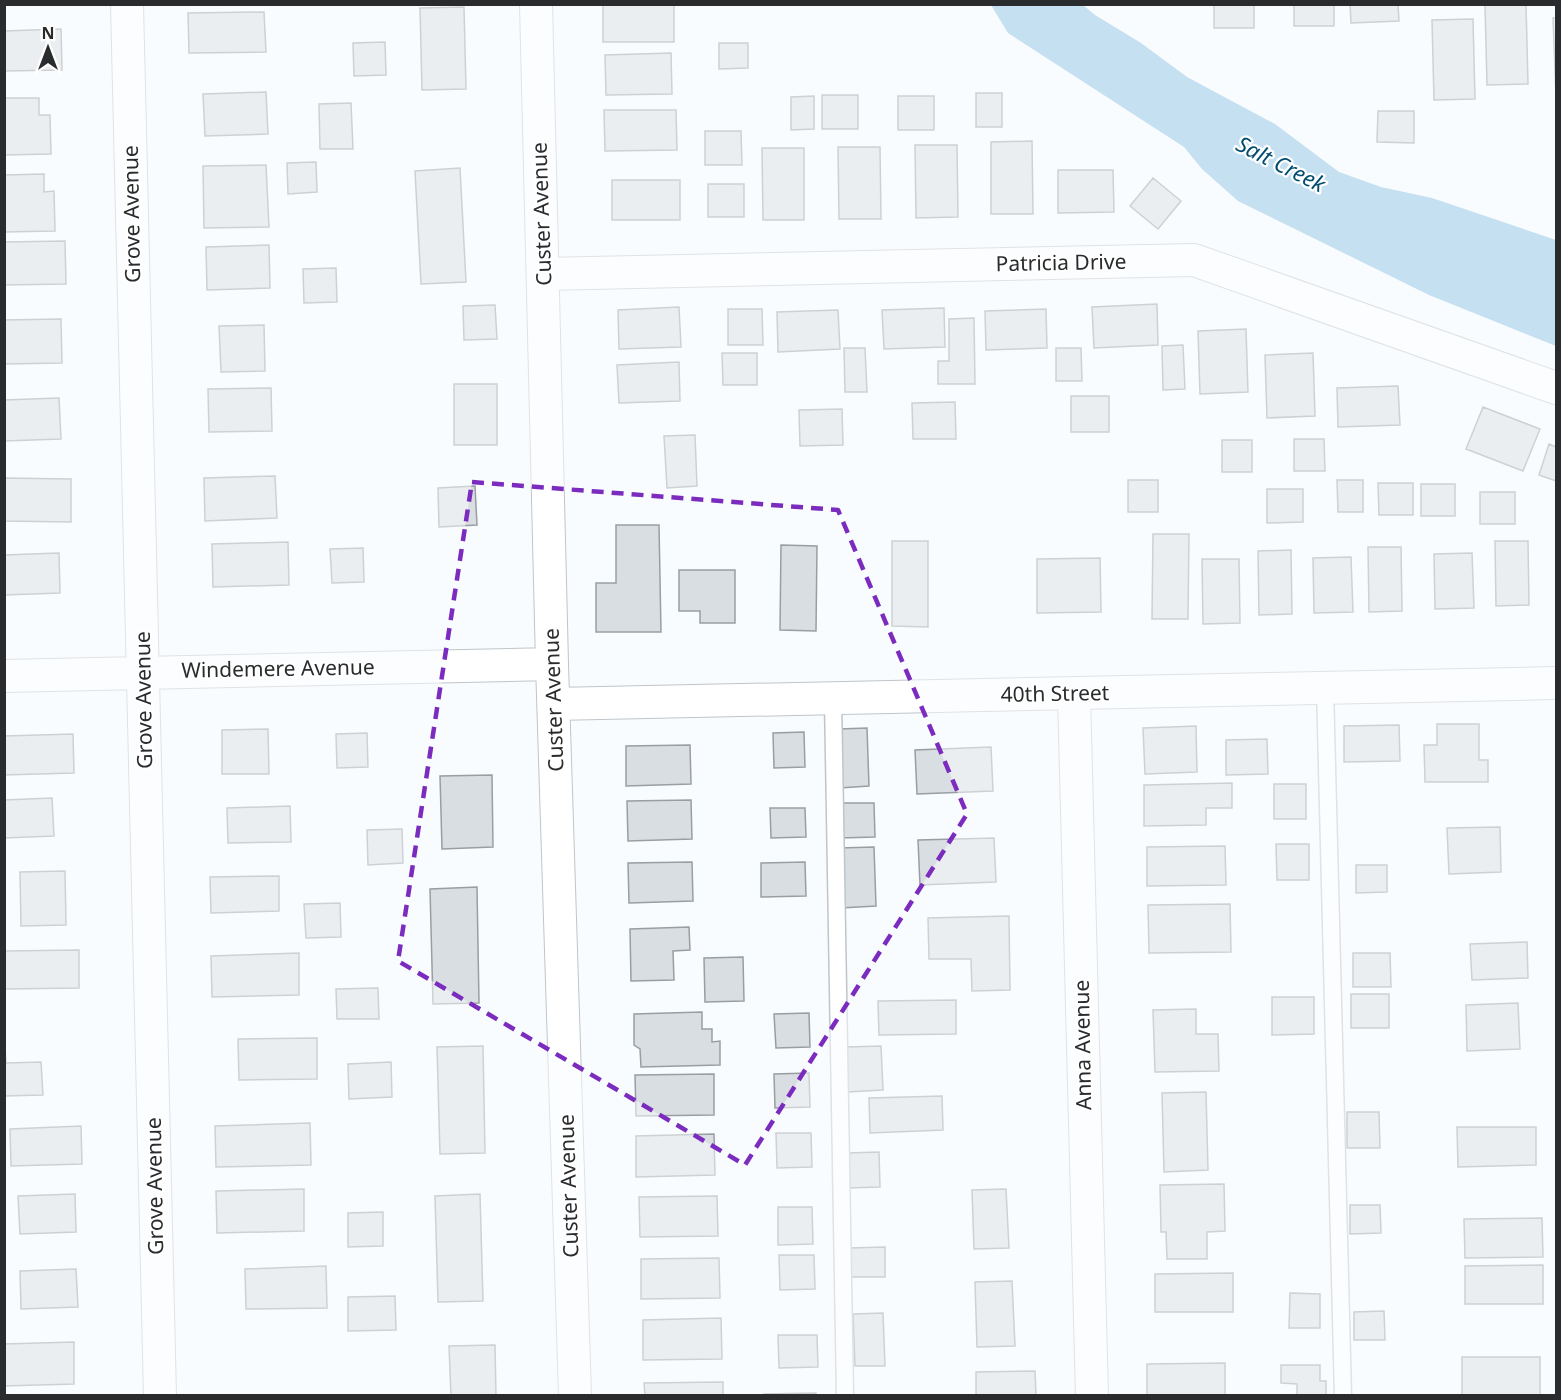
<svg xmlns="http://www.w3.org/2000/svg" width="1561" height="1400" font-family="'Noto Sans',sans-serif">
  <rect width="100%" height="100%" fill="#f9fcfe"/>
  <path fill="#84bee3" d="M991 5H1083L1095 15 1141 43 1187 77 1275 124 1339 172 1381 187 1432 198 1556 240V346L1429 295 1238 201 1202 169 1184 147 1008 33Z"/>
  <path fill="#d9dee2" stroke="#989ea2" stroke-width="1.5" d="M603 4H674V42H603Z
    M1214 4H1254V28H1214Z
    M1294 4H1334V26H1294Z
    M1350 4H1398L1399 21 1351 23Z
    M1526 4 1528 84 1487 85 1485 5Z
    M464 7 466 89 422 90 420 8Z
    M264 12 266 52 189 53 188 13Z
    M1553 18H1556V98Z
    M1473 19 1475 99 1434 100 1432 20Z
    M61 29 62 70 4 71V31Z
    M385 42 386 75 354 76 353 43Z
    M719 43H748V68L719 69Z
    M671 53 672 94 606 95 605 55Z
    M266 92 268 134 205 136 203 94Z
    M976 93H1002V127H976Z
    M822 95H858V129H822Z
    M814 96V129L791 130V97Z
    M898 96H934V130H898Z
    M4 98H39V115H50L51 154 4 155Z
    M351 103 353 149H320L319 104Z
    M604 110H676L677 150 605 151Z
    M1378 111H1414V143L1377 142Z
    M705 131H741L742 165H705Z
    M1032 141 1033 214H991V142Z
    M915 145H957L958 217 916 218Z
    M838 147H880L881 219H839Z
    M762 148H804V220H763Z
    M316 162 317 192 288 194 287 163Z
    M266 165 269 227 204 228 203 166Z
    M460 168 466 282 421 284 415 171Z
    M1058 170H1113L1114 212 1058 213Z
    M44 174V192L54 191 55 231 4 232V175Z
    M1153 178 1181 201 1158 229 1130 206Z
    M612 180H680V220H612Z
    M708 184H744V217H708Z
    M65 241 66 284 4 285V242Z
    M269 245 270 288 207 290 206 247Z
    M336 268 337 302 304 303 303 269Z
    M1157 304 1158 345 1094 348 1092 307Z
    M495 305 497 339 464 340 463 306Z
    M679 307 681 347 619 349 618 310Z
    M944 308 945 347 884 349 882 310Z
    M728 309H762L763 345H728Z
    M1046 309 1047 348 986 350 985 311Z
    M838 310 840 349 778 352 777 312Z
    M974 318 975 384H938V361H949V319Z
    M61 319 62 363 4 364V320Z
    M264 325 265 371 221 372 219 326Z
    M1246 329 1248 392 1200 394 1198 331Z
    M1183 345 1185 389 1163 390 1162 346Z
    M844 348H865L867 392H845Z
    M1056 348H1081L1082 381H1056Z
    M722 353H757V385H723Z
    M1313 353 1315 416 1267 418 1265 355Z
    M679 362 680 401 619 403 617 365Z
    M454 384H497V445H454Z
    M1398 386 1400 425 1338 427 1337 388Z
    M271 388 272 431 209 432 208 389Z
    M1071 396H1109V432H1071Z
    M59 398 61 439 4 441V400Z
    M955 402 956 439H913L912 403Z
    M1483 407 1540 429 1523 471 1466 449Z
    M842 409 843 445 800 446 799 410Z
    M695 435 697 486 667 488 664 436Z
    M1294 439H1324L1325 471H1294Z
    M1222 440H1252V472H1222Z
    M1549 444 1556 447V481L1539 475Z
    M275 476 277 518 205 521 204 478Z
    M4 478 71 479V522L4 521Z
    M1128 480H1158V512H1128Z
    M1337 480H1363V512H1338Z
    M1378 483H1413V515H1379Z
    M1421 484H1455V516H1421Z
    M475 486 477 525 439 527 438 488Z
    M1267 489H1303V522L1267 523Z
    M1480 492H1515V524H1480Z
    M616 525H659L661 632H596V583H616Z
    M1153 534H1189L1188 619H1152Z
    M892 541H928V627L892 626Z
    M1495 541H1528L1529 605 1496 606Z
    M288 542 289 585 213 587 212 544Z
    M781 545 817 546 816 631 780 630Z
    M1368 547H1401L1402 611 1369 612Z
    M363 548 364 582 332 583 330 549Z
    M1291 550 1292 614 1259 615 1258 551Z
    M59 553 60 593 4 595V555Z
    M1472 553 1474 608 1435 609 1434 554Z
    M1351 557 1353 612 1314 613 1313 558Z
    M1100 558 1101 612 1037 613V559Z
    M1202 559H1239L1240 623 1203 624Z
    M679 570H735V623H700V611H679Z
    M1437 724H1479V760H1488V782H1425L1424 745H1437Z
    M1399 725 1400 761 1344 762V726Z
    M1196 726 1197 772 1145 774 1143 728Z
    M867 728 869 786 840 788 839 729Z
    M268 729 269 774H222V730Z
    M804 732 805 767 774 768 773 733Z
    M367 733 368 767 337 768 336 734Z
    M73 734 74 773 4 775V736Z
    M1267 739 1268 774 1226 775V740Z
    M690 745 691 784 626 786V746Z
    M991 747 993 791 917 794 915 750Z
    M492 775 493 847 442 849 440 776Z
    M1232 783V808H1206V825L1144 826V785Z
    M1274 784H1306V819H1274Z
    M52 798 54 836 4 838V800Z
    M691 800 692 839 628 841 627 801Z
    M839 803H874L875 837 839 838Z
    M290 806 291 842 228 843 227 808Z
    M770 808H805L806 837 771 838Z
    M1500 827 1501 872 1449 874 1447 828Z
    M402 829 403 863 368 865 367 830Z
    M994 838 996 882 920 885 918 840Z
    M1276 844H1309V880H1277Z
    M1225 846 1226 885 1147 886V847Z
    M874 847 876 906 841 908 839 848Z
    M692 862 693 901 629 903 628 863Z
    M805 862 806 896 761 897V863Z
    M1356 865H1387V892L1356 893Z
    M65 871 66 925 21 926 20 872Z
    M279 876V911L211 913 210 877Z
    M477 887 479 1003 433 1004 430 889Z
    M340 903 341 937 306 938 304 904Z
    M1230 904 1231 952 1149 953 1148 905Z
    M1009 916 1010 990 972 991 971 959H929L928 918Z
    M689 927 690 950 673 951 674 980 631 981 630 929Z
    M1527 942 1528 978 1472 980 1470 944Z
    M79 950V988L4 989V951Z
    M299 953V995L212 997 211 956Z
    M1353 953H1390L1391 987H1353Z
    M743 957 744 1001 705 1002 704 958Z
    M378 988 379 1019H337L336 989Z
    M1351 994H1389V1028H1351Z
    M1272 997H1314V1034L1272 1035Z
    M956 1000V1034L879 1035 878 1001Z
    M1518 1003 1520 1049 1467 1051 1466 1005Z
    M1196 1009V1034H1218L1219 1071 1155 1072 1153 1010Z
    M702 1012V1029H712V1042L720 1041V1065L641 1067 640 1049 634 1045V1014Z
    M809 1013 810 1047 776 1048 774 1014Z
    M4 1034 6 1063 41 1062 43 1095 4 1096Z
    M317 1038V1079L239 1080 238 1039Z
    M483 1046 485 1153 440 1154 437 1047Z
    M881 1046 883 1090 847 1092 846 1047Z
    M391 1062 392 1097 349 1099 348 1064Z
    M809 1073 810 1107 775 1108 774 1074Z
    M714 1074V1115L636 1116 635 1075Z
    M1206 1092 1208 1170 1164 1172 1162 1093Z
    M942 1096 943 1130 870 1133 869 1098Z
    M1347 1112H1379L1380 1148H1347Z
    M310 1123 311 1165 216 1167 215 1126Z
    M81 1126 82 1164 11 1166 10 1129Z
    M1457 1127H1536V1165L1458 1167Z
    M776 1133H811L812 1167 777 1168Z
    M714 1134 715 1175 636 1177V1136Z
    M879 1152 880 1187 848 1188 847 1153Z
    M1224 1184 1225 1231 1207 1232V1259H1167L1166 1232H1161L1160 1185Z
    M304 1189V1231L217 1233 216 1191Z
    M1006 1189 1009 1248 974 1249 972 1190Z
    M75 1194 76 1232 20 1234 18 1196Z
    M480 1194 483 1301 438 1302 435 1196Z
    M717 1196 718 1236 640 1237 639 1197Z
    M1350 1205H1380L1381 1233 1350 1234Z
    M778 1207H812L813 1244 778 1245Z
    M383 1212V1246L348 1247V1213Z
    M1542 1218 1543 1257 1465 1258 1464 1219Z
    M885 1247V1277H850L849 1248Z
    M779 1255H814L815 1289 780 1290Z
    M719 1258 720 1298 641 1299V1259Z
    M1543 1265V1304H1465V1266Z
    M326 1266 327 1308 246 1309 245 1269Z
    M76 1269 78 1307 21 1309 20 1271Z
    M1233 1273V1312H1155V1274Z
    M1012 1281 1015 1346 977 1347 975 1282Z
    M1290 1293 1320 1294V1328H1289Z
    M395 1296 396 1330 348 1331V1297Z
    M1384 1311 1385 1340H1354V1312Z
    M883 1313 885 1366H855L853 1314Z
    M721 1318 722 1359 643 1360V1320Z
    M778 1335H817L818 1367 779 1368Z
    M74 1342V1384L4 1386V1344Z
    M495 1345 496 1396H451L449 1346Z
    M1462 1357H1540V1395L1462 1396Z
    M1225 1363V1396H1147V1364Z
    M1281 1365H1320V1381H1326V1396H1297V1384L1281 1383Z
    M1035 1371 1036 1396H976V1372Z
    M723 1382V1396H645L644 1383Z
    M816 1393V1396H764V1394Z"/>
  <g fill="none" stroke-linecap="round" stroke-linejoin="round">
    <g stroke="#bfc5c9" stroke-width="19">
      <path id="lane" d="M1325 688 1343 1396
        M833 698 845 1396"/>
    </g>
    <g stroke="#bfc5c9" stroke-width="34">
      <path id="street" d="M127 4 160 1396
        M536 4 552 664 575 1396
        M544 274 1194 260 1556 388
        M4 676 552 664
        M1074 694 1092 1396
        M554 704 1556 683"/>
    </g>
    <use href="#lane" stroke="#fff" stroke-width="16"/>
    <use href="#street" stroke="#fff" stroke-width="32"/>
  </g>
  <path d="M0 0H1561V1400H0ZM472 482 838 510 967 814 745 1165 398 961Z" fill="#f9fcfe" fill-opacity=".55" fill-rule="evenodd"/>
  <path fill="none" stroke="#7b2cbf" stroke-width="4.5" stroke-dasharray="12 8" stroke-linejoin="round" d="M472 482 838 510 967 814 745 1165 398 961Z"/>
  <g text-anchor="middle" stroke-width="4.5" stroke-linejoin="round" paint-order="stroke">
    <g font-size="21" fill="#292b2d" stroke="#fff">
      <text transform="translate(132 214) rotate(-91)" y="7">Grove Avenue</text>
      <text transform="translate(542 214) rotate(-92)" y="7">Custer Avenue</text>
      <text transform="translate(1061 263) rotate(-1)" y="7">Patricia Drive</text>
      <text transform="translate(278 669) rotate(-1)" y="7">Windemere Avenue</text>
      <text transform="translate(1055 694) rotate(-1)" y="7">40th Street</text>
      <text transform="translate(144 700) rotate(-91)" y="7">Grove Avenue</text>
      <text transform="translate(554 700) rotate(-92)" y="7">Custer Avenue</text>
      <text transform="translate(1083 1045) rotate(-91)" y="7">Anna Avenue</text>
      <text transform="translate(155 1186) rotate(-91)" y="7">Grove Avenue</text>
      <text transform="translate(569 1186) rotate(-92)" y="7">Custer Avenue</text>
    </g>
    <g font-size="22" font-style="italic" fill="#004c70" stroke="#fff">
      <text transform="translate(1281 164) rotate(27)" y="8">Salt Creek</text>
    </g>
  </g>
  <rect width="1561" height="1400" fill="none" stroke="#292b2d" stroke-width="12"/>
  <g transform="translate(48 48)" stroke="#ffffff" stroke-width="4.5" paint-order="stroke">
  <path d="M0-4.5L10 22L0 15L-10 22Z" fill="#292b2d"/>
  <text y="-9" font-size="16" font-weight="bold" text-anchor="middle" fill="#292b2d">N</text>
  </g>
</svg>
